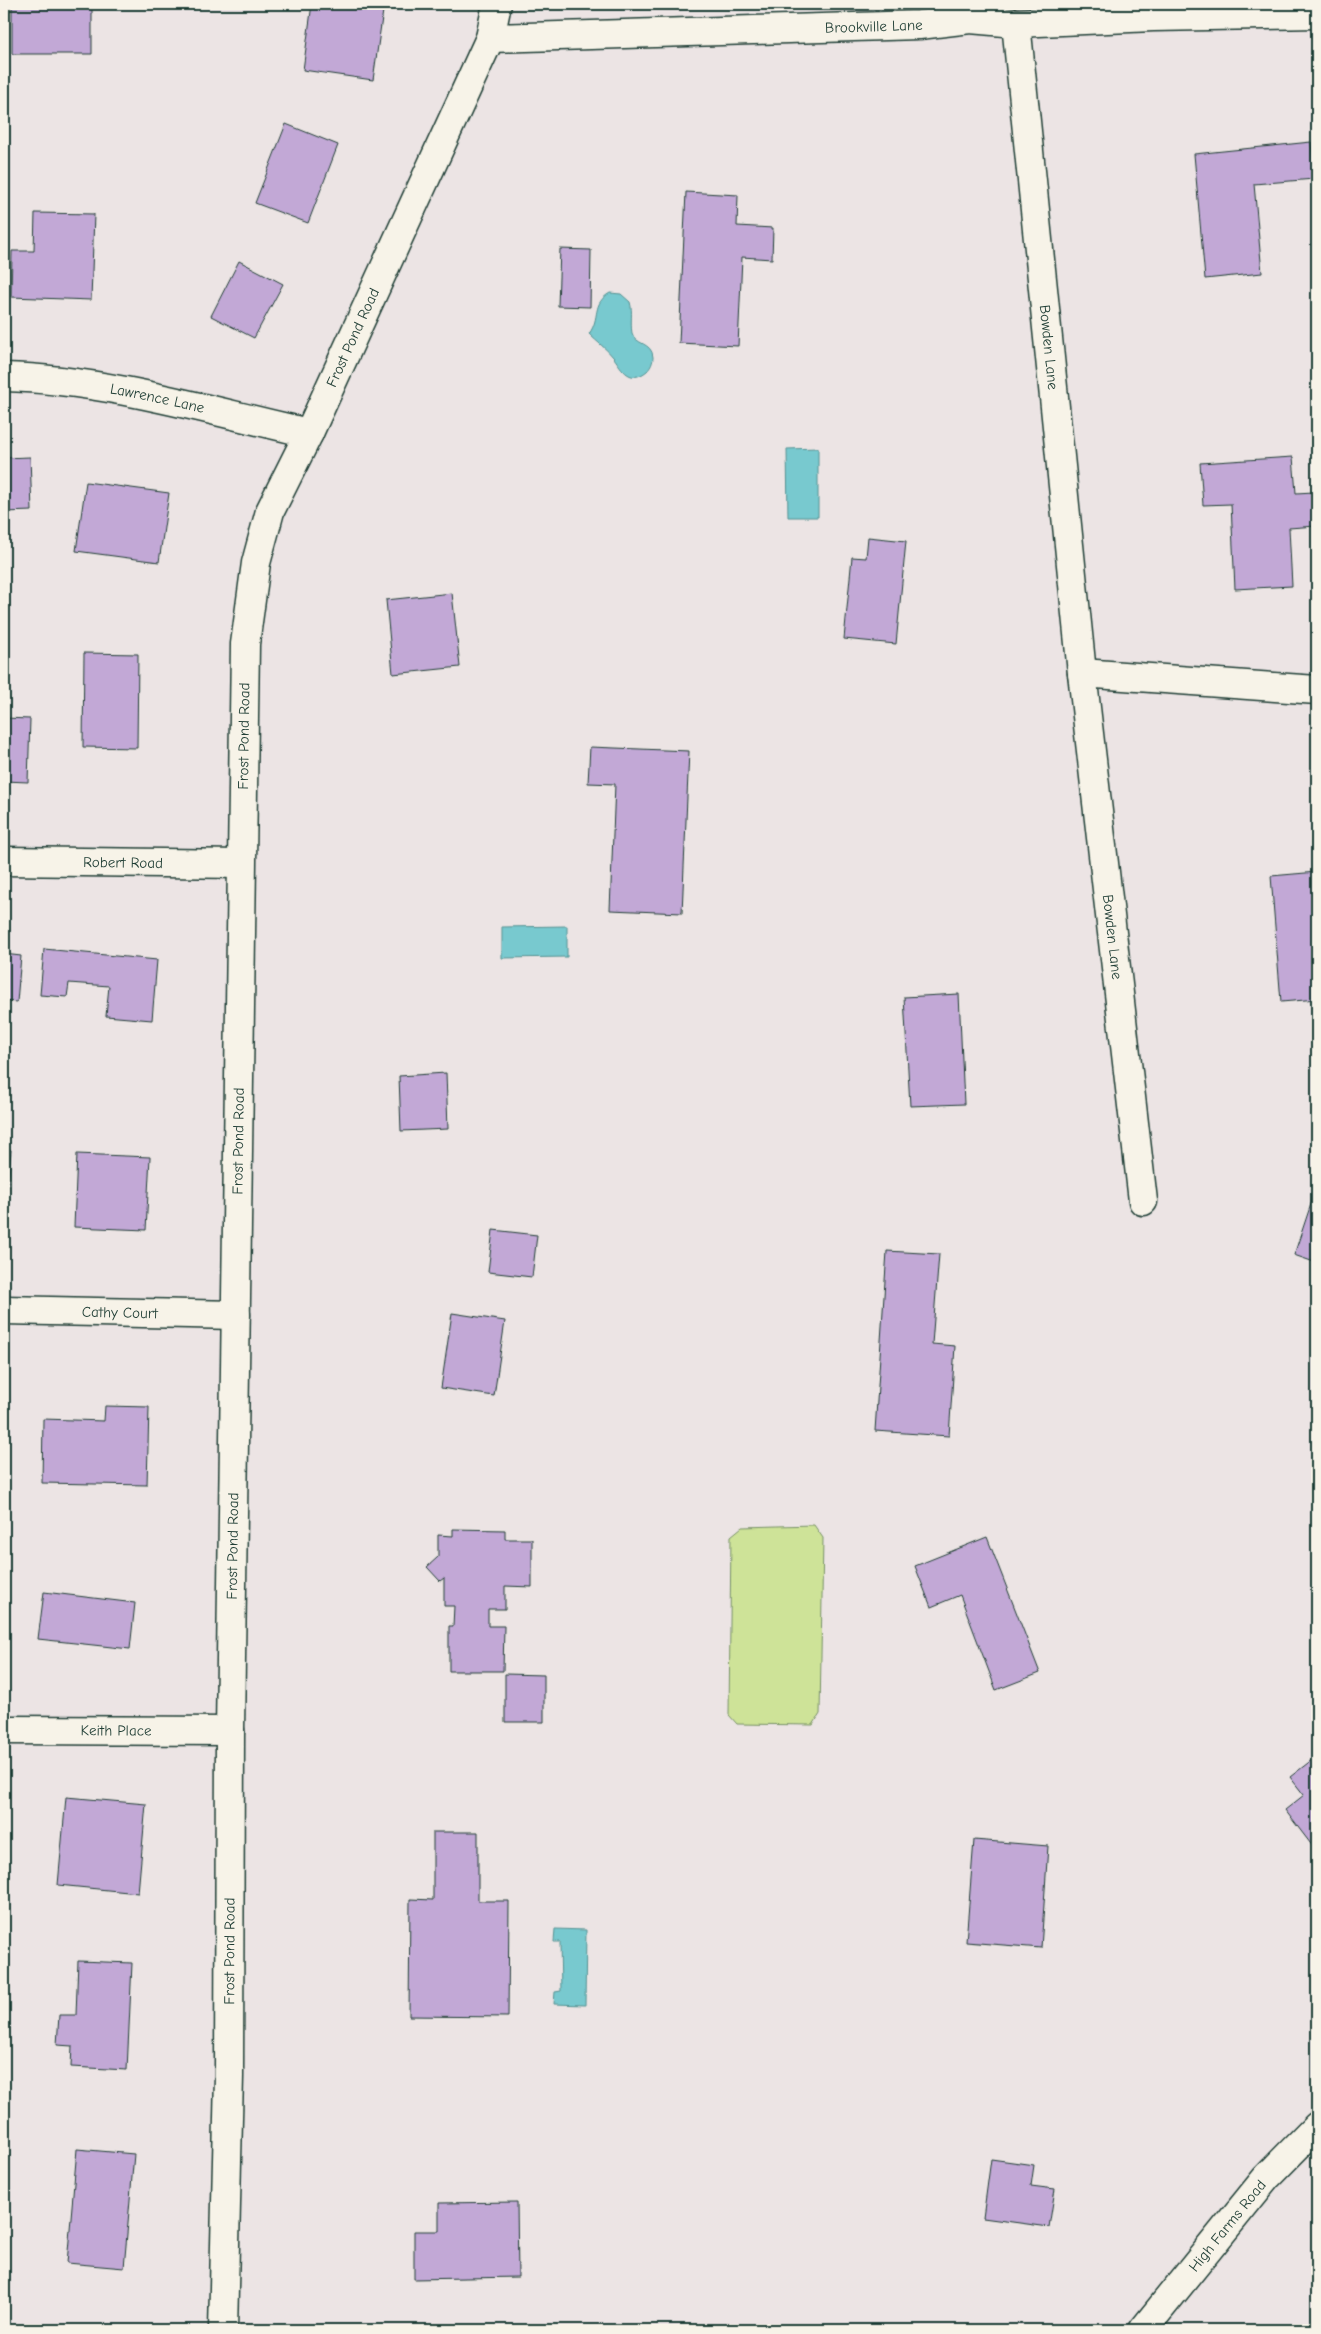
<svg xmlns="http://www.w3.org/2000/svg" width="1321" height="2334" font-family="'Comic Neue',sans-serif">
  <rect width="100%" height="100%" fill="#ece4e4"/>
  <filter id="ink" filterUnits="userSpaceOnUse"><feTurbulence type="fractalNoise" baseFrequency=".02" numOctaves="2"/><feDisplacementMap in="SourceGraphic" scale="10" xChannelSelector="R" yChannelSelector="G"/><feConvolveMatrix kernelMatrix="1 2 1 2 8 2 1 2 1" color-interpolation-filters="sRGB"/></filter>
  <g filter="url(#ink)">
    <path fill="#cee398" stroke="#769066" d="M814 1525 823 1538 820 1714 813 1725 737 1724 729 1715 731 1536 742 1527Z"/>
    <path fill="#78c9cf" stroke="#549191" d="M610 293 621 294 630 302C633 312 630 322 632 333 635 345 652 342 653 357 653 362 651 367 647 371 630 385 622 369 614 358 607 349 597 342 589 334 601 317 591 304 610 293Z
      M818 448V517H788L787 449Z
      M567 926V957L502 958V927Z
      M555 1929 586 1930 585 2005 554 2004 555 1992 561 1991 560 1942H554Z"/>
    <path fill="#c2a8d6" stroke="#1f3d34" d="M12 4H92V54H12Z
      M312 4H384L373 80 303 70Z
      M286 124 338 145 308 223 255 203Z
      M1311 142 1314 179 1254 184 1262 273 1205 279 1194 154Z
      M686 192 738 195 737 226 773 228 772 259 742 257 738 346 679 343Z
      M35 213 94 214 91 300 11 297 12 251H34Z
      M560 249 591 250 590 307 558 306Z
      M239 261 283 284 254 338 211 316Z
      M30 457 32 511 4 512V458Z
      M1293 457 1296 493 1314 492 1316 526 1289 528 1292 586 1235 589 1231 504 1203 505 1200 463Z
      M86 482 169 493 159 562 76 551Z
      M868 537 906 541 896 644 844 639 852 557 866 558Z
      M452 593 460 667 393 674 386 600Z
      M84 653 138 654 137 748 83 747Z
      M4 718 30 719 28 782 4 781Z
      M590 747 689 751 682 913 610 910 615 784 588 783Z
      M1317 872V999L1281 1002 1271 876Z
      M44 949 157 960 152 1020 106 1016 109 986 69 983 67 997 40 995Z
      M4 954 21 956 17 1002 4 1001Z
      M959 994 964 1104 910 1106 904 997Z
      M446 1073 448 1129 401 1131 399 1076Z
      M4 1149 11 1150 5 1227H4Z
      M77 1154 150 1157 146 1230 74 1227Z
      M1317 1186V1263L1294 1255Z
      M493 1230 537 1235 532 1277 488 1272Z
      M887 1251 939 1254 932 1344 955 1346 949 1436 875 1431Z
      M452 1313 505 1321 494 1396 441 1388Z
      M105 1406 149 1407 147 1485 42 1483 43 1419 104 1421Z
      M453 1529 505 1530V1539H532V1587L505 1586V1609H488V1626H504L503 1671H449V1626H453L454 1606H444V1578L440 1581 427 1567 438 1557V1535L453 1536Z
      M987 1537 1040 1673 996 1690 960 1595 931 1607 915 1566Z
      M44 1592 135 1603 130 1649 38 1639Z
      M505 1674 544 1675V1722H505Z
      M1317 1756V1852L1285 1810 1304 1795 1290 1777Z
      M66 1797 146 1804 138 1893 58 1885Z
      M433 1832H478V1901H509L508 2017 409 2016 410 1899 433 1900Z
      M974 1840 1048 1846 1041 1948 966 1942Z
      M78 1961 132 1963 127 2070 71 2067 72 2046 57 2045 59 2015H76Z
      M77 2149 134 2154 124 2268 67 2263Z
      M991 2159 1034 2165 1031 2186 1055 2189 1049 2227 983 2218Z
      M517 2202 518 2277 414 2279V2231H439V2203Z"/>
    <g fill="none" stroke-linecap="round" stroke-linejoin="round">
      <g stroke="#1f3d34" stroke-width="31">
        <g id="minor">
          <path id="s1" d="M1016 23 1082 673 1143 1201"/>
          <path id="s2" d="M490 38 919 25 970 19 1016 23 1153 17 1317 14"/>
          <path id="s3" d="M4 377C104 379 211 411 309 433"/>
          <path d="M1082 673 1317 690"/>
          <path id="s4" d="M4 861 241 864"/>
          <path id="s5" d="M4 1310 236 1315"/>
          <path id="s6" d="M4 1730 230 1731"/>
          <path id="s7" d="M223 2330 229 2076 230 1731 245 644 256 563 270 511 309 433 490 38 497 4"/>
          <path id="s8" d="M1143 2330 1266 2178 1317 2126"/>
        </g>
      </g>
      <use href="#minor" stroke="#f7f3e8" stroke-width="28"/>
    </g>
  </g>
  <g text-anchor="middle" stroke-width="4" stroke-linejoin="round" paint-order="stroke">
    <g font-size="15" fill="#1f3d34" stroke="#f7f3e8">
      <text dy="5" stroke="none"><textPath href="#s2" startOffset="384">Brookville Lane</textPath></text>
      <text dy="5" stroke="none"><textPath href="#s7" startOffset="2014">Frost Pond Road</textPath></text>
      <text dy="5" stroke="none"><textPath href="#s1" startOffset="326">Bowden Lane</textPath></text>
      <text dy="5" stroke="none"><textPath href="#s3" startOffset="155">Lawrence Lane</textPath></text>
      <text dy="5" stroke="none"><textPath href="#s7" startOffset="1594">Frost Pond Road</textPath></text>
      <text dy="5" stroke="none"><textPath href="#s4" startOffset="119">Robert Road</textPath></text>
      <text dy="5" stroke="none"><textPath href="#s1" startOffset="919">Bowden Lane</textPath></text>
      <text dy="5" stroke="none"><textPath href="#s7" startOffset="1189">Frost Pond Road</textPath></text>
      <text dy="5" stroke="none"><textPath href="#s5" startOffset="116">Cathy Court</textPath></text>
      <text dy="5" stroke="none"><textPath href="#s7" startOffset="784">Frost Pond Road</textPath></text>
      <text dy="5" stroke="none"><textPath href="#s6" startOffset="112">Keith Place</textPath></text>
      <text dy="5" stroke="none"><textPath href="#s7" startOffset="379">Frost Pond Road</textPath></text>
      <text dy="5" stroke="none"><textPath href="#s8" startOffset="134">High Farms Road</textPath></text>
    </g>
  </g>
  <rect width="1321" height="2334" fill="none" stroke="#f7f3e8" stroke-width="20"/>
  <rect x="10" y="10" width="1301" height="2314" fill="none" stroke="#1f3d34" stroke-width="2" filter="url(#ink)"/>
</svg>
